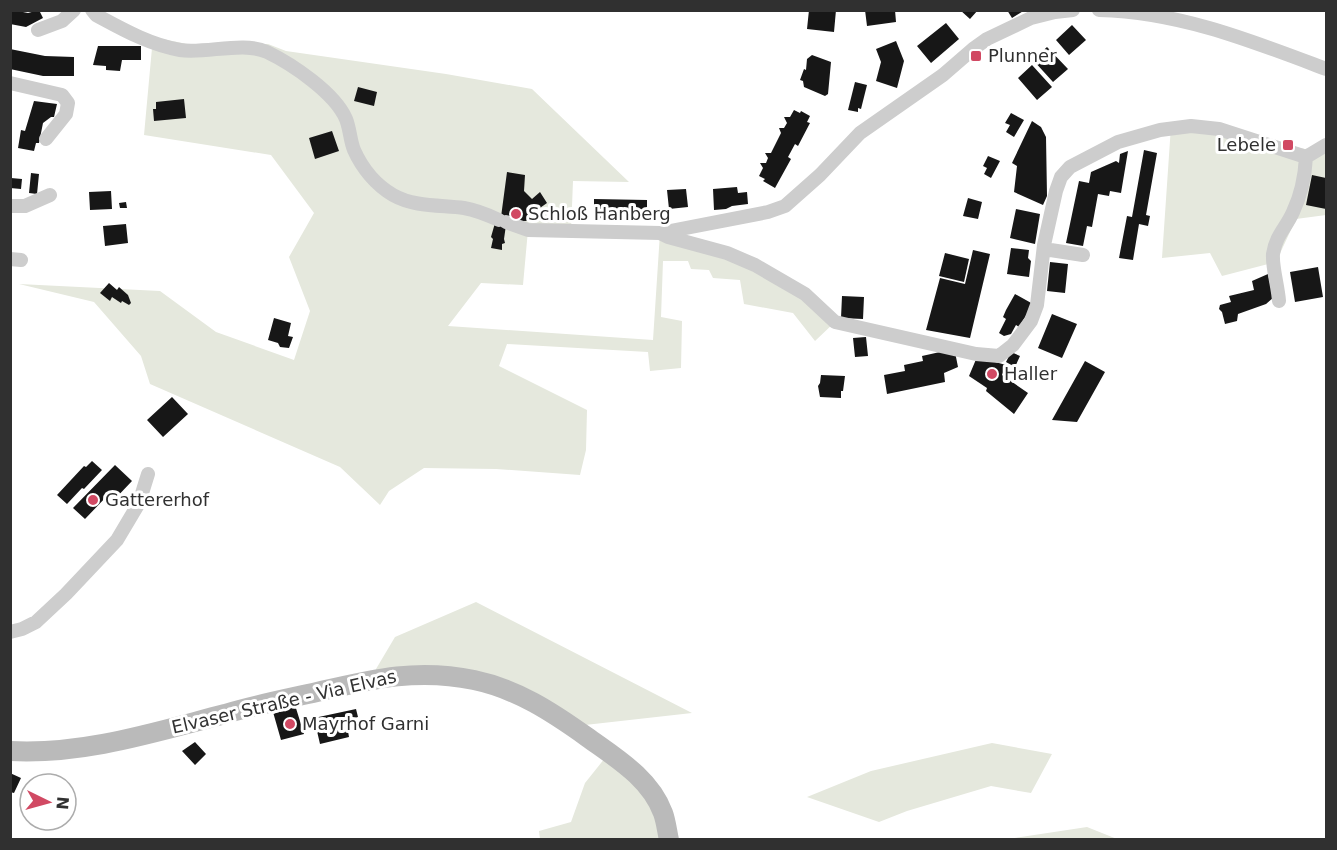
<svg xmlns="http://www.w3.org/2000/svg" width="1337" height="850" font-family="'DejaVu Sans',sans-serif">
  <rect width="100%" height="100%" fill="#fff"/>
  <path fill="#e5e8dd" d="M153 37 187 44H268L286 51 446 74 532 89 629 182 573 181 571 231 528 230 523 285 481 283 448 326 653 340 660 233 755 265 835 322 815 341 793 313 744 304 740 280 713 278 709 270 691 269 688 261H663L661 317 682 321 681 368 650 371 648 352 507 344 499 366 587 410 586 450 580 475 496 469 424 468 389 491 380 505 340 467 150 384 141 356 94 302 19 284 160 291 216 332 294 360 310 311 289 257 314 213 271 155 144 135Z
    M1186 123 1305 149 1326 145V215L1296 219 1276 262 1222 276 1210 253 1162 258 1171 126Z
    M476 602 692 713 585 725 505 689 373 679 376 669 395 637Z
    M992 743 1052 754 1031 793 991 786 907 811 879 822 807 797 871 771Z
    M609 753 639 776 669 839H540L539 831 571 822 585 783Z
    M1087 827 1117 839H1008Z"/>
  <path fill="#171717" d="M10 10H24L23 12 28 13 39 10 43 18 26 27 10 24Z
    M809 10H836L834 32 807 29Z
    M865 10H895L896 22 867 26Z
    M960 10H978L970 19Z
    M1007 10H1025L1012 18Z
    M946 23 959 39 931 63 917 46Z
    M1072 25 1086 40 1069 55 1056 40Z
    M896 41 904 61 897 88 876 81 881 62 876 49Z
    M98 46H141V60H122L120 71 106 70V66L93 65Z
    M1047 47 1068 69 1053 82 1033 60Z
    M10 49 45 56 74 57V76H43L10 69Z
    M812 55 831 62 828 94 825 96 804 87 803 81 800 80 804 69 806 70 807 59Z
    M1032 65 1052 87 1037 100 1018 78Z
    M855 82 867 85 861 109 858 108V112L848 110Z
    M358 87 377 92 374 106 354 101Z
    M184 99 186 118 154 121 153 109H156V102Z
    M34 101 57 104 54 117H51L43 123 39 143H36L34 151 18 148 21 130 25 131Z
    M794 110 800 113 801 111 810 116 807 122 810 123 798 146 795 144 788 157 791 159 775 188 763 181 765 179 759 176 763 168 760 163H766L768 158 765 153H771L781 133 779 128H784L787 123 784 117H790Z
    M1011 113 1024 120 1014 137 1006 132 1010 125 1005 123Z
    M1032 121 1041 127 1046 137 1047 196 1043 205 1014 192 1017 166 1012 163Z
    M332 131 339 151 315 159 309 138Z
    M1144 150 1157 153 1146 215 1150 216 1148 226 1139 224 1133 260 1119 258 1127 216 1132 217Z
    M1128 151 1121 193 1110 191 1109 196 1098 194 1092 227 1087 226 1083 246 1066 243 1079 181 1089 183 1091 172 1116 161 1119 163 1120 154Z
    M988 156 1000 161 991 178 984 174 987 168 983 166Z
    M507 172 525 175 524 191 532 199 540 192 547 203 537 210 531 208 529 221H523L522 224 506 225 504 239 505 243 502 244V250L491 248 493 239 491 237 495 223 501 217Z
    M31 173 39 174 37 194 29 193Z
    M1312 175 1326 178V209L1306 205Z
    M11 178 22 179 21 189 10 188Z
    M737 187 738 193 747 192 748 204 732 206 726 209 714 210 713 189Z
    M686 189 688 207 669 209 667 190Z
    M111 191 112 209 90 210 89 192Z
    M968 198 982 202 978 219 963 216Z
    M594 199 647 200V219L594 218Z
    M126 202 127 208H120L119 203Z
    M1016 209 1040 214 1035 244 1010 238Z
    M126 224 128 243 105 246 103 226Z
    M1011 248 1029 250 1028 258 1031 261 1029 277 1007 274Z
    M973 250 990 254 970 338 926 330 940 278 965 284Z
    M945 253 969 259 964 282 939 276Z
    M1050 262 1068 264 1065 293 1047 291Z
    M1318 267 1323 297 1295 302 1290 272Z
    M1268 274 1273 298 1266 304 1238 314 1237 321 1225 324 1222 312 1219 309 1220 305 1231 302 1229 296 1254 290 1252 281Z
    M109 283 117 290 119 287 128 295 131 303 129 305 122 301 121 303 112 297 110 301 100 293Z
    M1015 294 1033 304 1019 327 1016 325 1011 334 1004 336 999 333 1006 319 1003 317 1006 310Z
    M842 296 864 297 863 319 841 318Z
    M1052 314 1077 324 1062 358 1038 348Z
    M274 318 291 323 288 336 293 337 289 348 280 347 278 343 268 340Z
    M866 337 868 356 855 357 853 338Z
    M940 352H955L958 367 944 373 945 382 887 394 884 375 905 371 904 365 923 361 922 356Z
    M1011 352 1020 356 1015 367 1006 362Z
    M977 357 1006 365 1002 375 1028 393 1014 414 986 391 987 388 969 376Z
    M1085 361 1105 372 1077 422 1052 420Z
    M821 375 845 376 843 391H841V398L820 397 818 386 820 383Z
    M172 397 188 414 163 437 147 420Z
    M92 461 102 470 84 489 82 488 67 504 57 495 84 466 86 467Z
    M115 465 132 481 113 501 108 495 85 519 73 508Z
    M295 705 304 734 281 740 273 712Z
    M356 709 358 717 346 720 349 737 320 744 314 718Z
    M195 742 206 754 195 765 182 751Z
    M10 773 21 778 14 793 10 792Z"/>
  <g fill="none" stroke-linecap="round" stroke-linejoin="round">
    <path stroke="#cdcdcd" stroke-width="14" d="M92 10 96 15C122 29 150 45 180 50 206 54 243 41 267 52 292 64 335 93 346 119 350 129 350 140 354 150 362 168 376 185 393 195 414 207 440 205 464 208 476 210 488 215 499 220
      M1099 10C1180 12 1252 41 1326 69
      M38 30 62 21 74 10
      M10 83 62 95 68 103 66 114 46 139
      M10 206H25L50 195
      M506 222 528 230 660 233 768 212 785 206 820 175 860 133 943 75 973 49 987 39 1031 18 1055 12 1073 10
      M660 233 668 237 727 253 755 265 805 294 835 322 976 354 999 356 1013 345 1031 321 1037 305 1044 245 1056 191 1061 177 1070 167 1118 142 1160 130 1191 126 1219 129 1306 157 1326 145
      M1044 249 1083 255
      M10 259 21 260
      M1279 301C1278 286 1272 267 1273 254 1276 235 1286 228 1293 212 1301 195 1305 176 1306 157
      M10 632 22 629 36 622 66 594 117 540 139 503 148 474"/>
    <path stroke="#bababa" stroke-width="20" d="M10 751C84 755 155 732 225 714 255 705 286 699 317 692 373 679 417 668 474 680 517 689 552 712 587 737 616 758 650 778 663 813 666 821 667 831 669 840"/>
  </g>
  <g fill="#d14963" stroke="#fff" stroke-width="2">
    <rect x="970" y="50" width="12" height="12" rx="3"/>
    <rect x="1282" y="139" width="12" height="12" rx="3"/>
    <circle cx="516" cy="214" r="6"/>
    <circle cx="992" cy="374" r="6"/>
    <circle cx="93" cy="500" r="6"/>
    <circle cx="290" cy="724" r="6"/>
  </g>
  <g text-anchor="middle" stroke-width="6" stroke-linejoin="round" paint-order="stroke">
    <g font-size="18" fill="#303030" stroke="#fff" text-anchor="start">
      <text x="988" y="62">Plunner</text>
      <text x="1276" y="151" text-anchor="end">Lebele</text>
      <text x="528" y="220">Schloß Hanberg</text>
      <text x="1004" y="380">Haller</text>
      <text x="105" y="506">Gattererhof</text>
      <text x="302" y="730">Mayrhof Garni</text>
    </g>
    <g font-size="18" fill="#303030" stroke="#fff">
      <text transform="translate(284 702) rotate(-13)" y="6">Elvaser Straße - Via Elvas</text>
    </g>
  </g>
  <rect width="1337" height="850" fill="none" stroke="#303030" stroke-width="24"/>
  <g transform="translate(48 802) rotate(95)"><circle r="28" fill="#ffffff" stroke="#acacac" stroke-width="1.5"/>
  <path d="M0-4.5L10 22L0 15L-10 22Z" fill="#d14963"/>
  <text y="-9" font-size="16" font-weight="bold" text-anchor="middle" fill="#303030">N</text>
  </g>
</svg>
